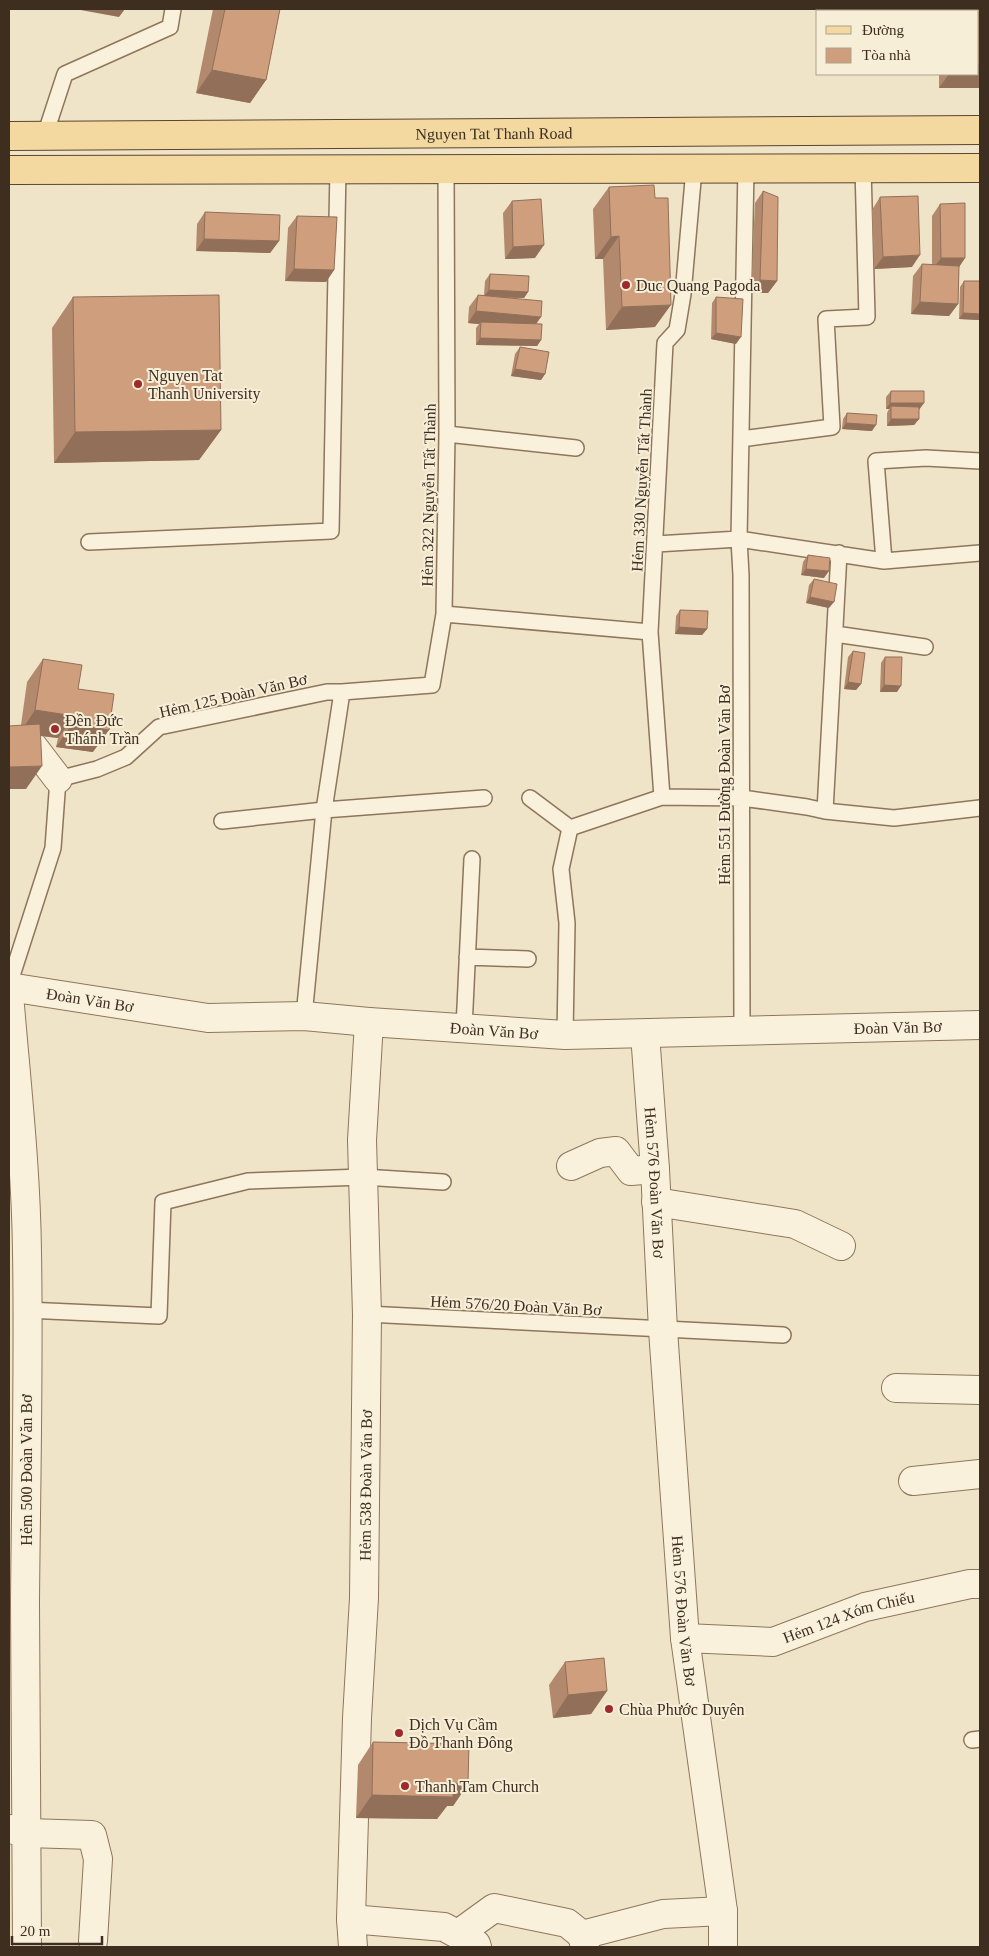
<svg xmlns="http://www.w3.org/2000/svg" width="989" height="1956" font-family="Georgia,serif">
  <rect width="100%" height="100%" fill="#f0e4c8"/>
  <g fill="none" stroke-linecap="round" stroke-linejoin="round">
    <g stroke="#8d765c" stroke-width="18">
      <path id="service" d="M45 135 65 74 170 27 173 9
        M446 169 447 434 444 614 650 632
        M447 434 576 448
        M741 439 832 427 826 319 867 317 863 168
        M89 542 331 531 338 169
        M656 544 739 539 884 561 980 553
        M884 561 876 461 926 458 980 461
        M835 634 925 647
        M662 797 650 632 665 343 677 330 683 294 694 169
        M530 798 570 828 662 797 742 798 807 807 825 811 894 818 980 808
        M825 811 839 553
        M222 821 324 810 342 692
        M467 957 528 959
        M9 985 53 848 58 779 97 769 126 757 159 727 327 692H342L432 685 444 614
        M304 1016 324 810 484 798
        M464 1028 472 859
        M742 1031 741 575 739 539 746 168
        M565 1035 567 923 561 869 570 828
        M26 1310 159 1316 163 1202 248 1181 363 1177 443 1182
        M367 1314 783 1335
        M972 1740 980 1739"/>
    </g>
    <g stroke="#8d765c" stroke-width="30">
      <g id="minor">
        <path d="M9 742 29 741 58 779"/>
        <path d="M9 994C16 1079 26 1166 27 1252 29 1369 26 1485 25 1602 25 1717 27 1832 27 1947"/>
        <path id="s1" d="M645 1034 655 1169 663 1330 685 1638 723 1911V1947"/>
        <path d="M571 1166 600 1153 616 1151 631 1171 655 1169"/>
        <path d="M656 1202 795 1224 841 1246"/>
        <path d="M896 1388 980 1390"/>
        <path d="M913 1481 980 1474"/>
        <path id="s2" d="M685 1638 773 1642 865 1607 970 1584H980"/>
        <path d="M10 1829 27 1833 92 1835 98 1859 93 1941"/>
        <path d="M351 1919 444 1927 476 1944 477 1947"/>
        <path d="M458 1934 494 1908 567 1923 582 1935"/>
        <path id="s3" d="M353 1947 351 1919 357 1718 364 1598 367 1314 362 1140 369 1022"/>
        <path d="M585 1947 582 1935 663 1914 723 1911"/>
      </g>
    </g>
    <g stroke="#8d765c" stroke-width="30">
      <g id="tertiary">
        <path id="s4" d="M9 987 208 1018 304 1016 369 1022 565 1035 980 1025"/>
      </g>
    </g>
    <g stroke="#5b4430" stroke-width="30">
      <g id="primary">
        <path id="s5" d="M9 136 980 130"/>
        <path d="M9 170 980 168"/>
      </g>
    </g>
    <use href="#service" stroke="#faf1dc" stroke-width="15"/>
    <use href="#minor" stroke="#faf1dc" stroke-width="28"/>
    <use href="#tertiary" stroke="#faf1dc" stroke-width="28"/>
    <use href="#primary" stroke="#f3d9a0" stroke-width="28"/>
  </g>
  <path fill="#b2896c" d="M213 9H280L266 80 250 103 196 93Z
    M939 9H980V88H939V74H978V11H939Z
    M609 187 655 327 606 330 603 259H595L593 209Z
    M763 191 777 281 768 293H751L755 203Z
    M880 197 912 267 874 269 872 210Z
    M512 201 535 258 505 259 503 213Z
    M940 204 965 258 959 267 958 304 949 316 911 314 913 276 922 264 932 265V216Z
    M205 212 279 241 270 253 196 251 197 224Z
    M297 216 334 270 326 282 285 281 288 228Z
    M490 274 528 292 524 298H507L536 324 541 340 537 346 476 345V328L479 324 468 323 469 307 478 295H484L485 281Z
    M964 281 980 320 959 319 960 287Z
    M73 297 221 430 199 460 54 463 52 328Z
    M716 297 736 344 711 339 712 303Z
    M520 347 545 374 541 380 511 376 515 354Z
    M891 391 919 410V419L914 425 887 426V413L889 409H886V397Z
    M847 413 872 431 842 429 843 419Z
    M808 555 824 578 801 575 803 562Z
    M814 579 829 608 806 603 809 585Z
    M680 610 707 629 702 635 675 634 676 616Z
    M853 651 861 684 856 690 844 689 848 657Z
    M885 657 897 692H880L881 663Z
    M43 659 78 689 93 752 56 747 58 738 40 736 26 789 21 725 27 682Z
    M565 1662 607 1691 591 1714 553 1718 549 1685Z
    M373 1742 468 1784 453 1806H447L437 1819 356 1818 358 1765Z"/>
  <path fill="#916f58" d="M75 9H125L119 17Z
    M978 65H980V88H939L949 74H978Z
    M212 70 266 80 250 103 196 93Z
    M619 236 603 259H595L611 237Z
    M204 239 279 241 270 253 196 251Z
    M544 245 535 258 505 259 513 247Z
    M920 255 912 267 874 269 883 257Z
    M941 258H965L957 270H932Z
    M294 269 334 270 326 282 285 281Z
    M760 280 777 281 768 293H751Z
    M489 290 528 292 524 298 484 296Z
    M920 302 958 304 949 316 911 314Z
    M671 305 655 327 606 330 622 307Z
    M476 311 541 317 532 330 481 322 479 324 468 323Z
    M963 313 980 314V320L959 319Z
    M716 333 741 337 736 344 711 339Z
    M480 338 541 340 537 346 476 345Z
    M515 369 545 374 541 380 511 376Z
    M890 403H924L919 410 891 409V406L889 409H886Z
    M891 419H919L914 425 887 426Z
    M846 423 876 425 872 431 842 429Z
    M221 430 199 460 54 463 75 432Z
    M806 569 829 571 824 578 801 575Z
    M810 597 834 602 829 608 806 603Z
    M679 627 707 629 702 635 675 634Z
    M848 682 861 684 856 690 844 689Z
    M884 685 901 686 897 692H880Z
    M35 710 74 716 58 738 20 733Z
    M72 724 109 730 93 752 56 747Z
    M42 766 26 789H9V767Z
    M607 1691 591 1714 553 1718 568 1695Z
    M454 1783 468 1784 453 1806H447L437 1819 356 1818 372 1795Z"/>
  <path fill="#cf9f7d" stroke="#916f58" d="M225 9H280L266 80 212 70Z
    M955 9H980V65H978V11H955Z
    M654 185 655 198H668L671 305 622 307 619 236 611 237 609 187Z
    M763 191 778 197 777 281 760 280Z
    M918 196 920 255 883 257 880 197Z
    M541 199 544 245 513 247 512 201Z
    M965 203V258H941L940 204Z
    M205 212 280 215 279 241 204 239Z
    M297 216 337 217 334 270 294 269Z
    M922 264 959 266 958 304 920 302Z
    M490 274 529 276 528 292 489 290Z
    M964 281H980V314L963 313Z
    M219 295 221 430 75 432 73 297Z
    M478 295 542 301 541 317 476 311Z
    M716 297 743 299 741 337 716 333Z
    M481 322 542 324 541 340 480 338Z
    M520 347 549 352 545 374 515 369Z
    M891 391H924V403H890Z
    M891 406 919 407V419H891Z
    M847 413 877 415 876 425 846 423Z
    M808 555 830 558 829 571 806 569Z
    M814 579 837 584 834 602 810 597Z
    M680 610 708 611 707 629 679 627Z
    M853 651 865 653 861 684 848 682Z
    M885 657H902L901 686 884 685Z
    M43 659 82 665 78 689 114 694 109 730 72 724 74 716 35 710Z
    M40 724 42 766 9 767V726Z
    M604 1658 607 1691 568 1695 565 1662Z
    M373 1742 469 1744 468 1784 454 1783 453 1797 372 1795Z"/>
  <g fill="#9e2a2b" stroke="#f7eed8" stroke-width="2">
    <circle cx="626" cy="285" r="5"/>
    <circle cx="138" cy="384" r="5"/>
    <circle cx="55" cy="729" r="5"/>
    <circle cx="609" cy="1709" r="5"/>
    <circle cx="399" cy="1733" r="5"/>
    <circle cx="405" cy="1786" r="5"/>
  </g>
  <g text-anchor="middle" stroke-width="4" stroke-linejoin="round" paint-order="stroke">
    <g font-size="16" fill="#3d2e20" stroke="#f7eed8">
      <text dy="6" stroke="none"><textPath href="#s5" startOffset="485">Nguyen Tat Thanh Road</textPath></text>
      <text transform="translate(641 480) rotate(-87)" y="6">Hẻm 330 Nguyễn Tất Thành</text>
      <text transform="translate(428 495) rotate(-89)" y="6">Hẻm 322 Nguyễn Tất Thành</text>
      <text transform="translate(233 695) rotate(-13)" y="6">Hẻm 125 Đoàn Văn Bơ</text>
      <text transform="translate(724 785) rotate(-90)" y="6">Hẻm 551 Đường Đoàn Văn Bơ</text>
      <text dy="6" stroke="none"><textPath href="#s4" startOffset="82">Đoàn Văn Bơ</textPath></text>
      <text dy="6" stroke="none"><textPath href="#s4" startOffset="892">Đoàn Văn Bơ</textPath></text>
      <text dy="6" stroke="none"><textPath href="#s4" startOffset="488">Đoàn Văn Bơ</textPath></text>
      <text dy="6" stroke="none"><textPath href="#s1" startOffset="149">Hẻm 576 Đoàn Văn Bơ</textPath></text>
      <text transform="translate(516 1305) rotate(3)" y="6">Hẻm 576/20 Đoàn Văn Bơ</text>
      <text transform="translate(26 1470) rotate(-90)" y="6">Hẻm 500 Đoàn Văn Bơ</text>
      <text dy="6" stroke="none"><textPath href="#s3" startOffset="462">Hẻm 538 Đoàn Văn Bơ</textPath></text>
      <text dy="6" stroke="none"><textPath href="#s1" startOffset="578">Hẻm 576 Đoàn Văn Bơ</textPath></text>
      <text dy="6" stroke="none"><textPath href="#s2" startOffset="168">Hẻm 124 Xóm Chiếu</textPath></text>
    </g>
    <g font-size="16" fill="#3d2e20" stroke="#f7eed8" text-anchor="start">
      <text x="636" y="291">Duc Quang Pagoda</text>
      <text x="148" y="381">Nguyen Tat<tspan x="148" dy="18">Thanh University</tspan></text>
      <text x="65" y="726">Đền Đức<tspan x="65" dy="18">Thánh Trần</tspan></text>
      <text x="619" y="1715">Chùa Phước Duyên</text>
      <text x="409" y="1730">Dịch Vụ Cầm<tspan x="409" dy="18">Đồ Thanh Đông</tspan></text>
      <text x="415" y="1792">Thanh Tam Church</text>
    </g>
  </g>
  <rect width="989" height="1956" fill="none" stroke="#3d2e20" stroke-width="20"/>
  <rect x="816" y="10" width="162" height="65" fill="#f7eed8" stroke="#ada18e"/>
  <rect x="826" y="26" width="25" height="8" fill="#f3d9a0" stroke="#ada18e"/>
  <text x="862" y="35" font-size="15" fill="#3d2e20">Đường</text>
  <rect x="826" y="48" width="25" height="15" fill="#cf9f7d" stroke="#ada18e"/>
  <text x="862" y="60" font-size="15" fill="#3d2e20">Tòa nhà</text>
  <path d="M12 1936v8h90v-8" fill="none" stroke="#3d2e20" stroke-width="2.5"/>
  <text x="20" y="1936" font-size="15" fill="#3d2e20" stroke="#f7eed8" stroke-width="4" paint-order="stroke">20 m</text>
</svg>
